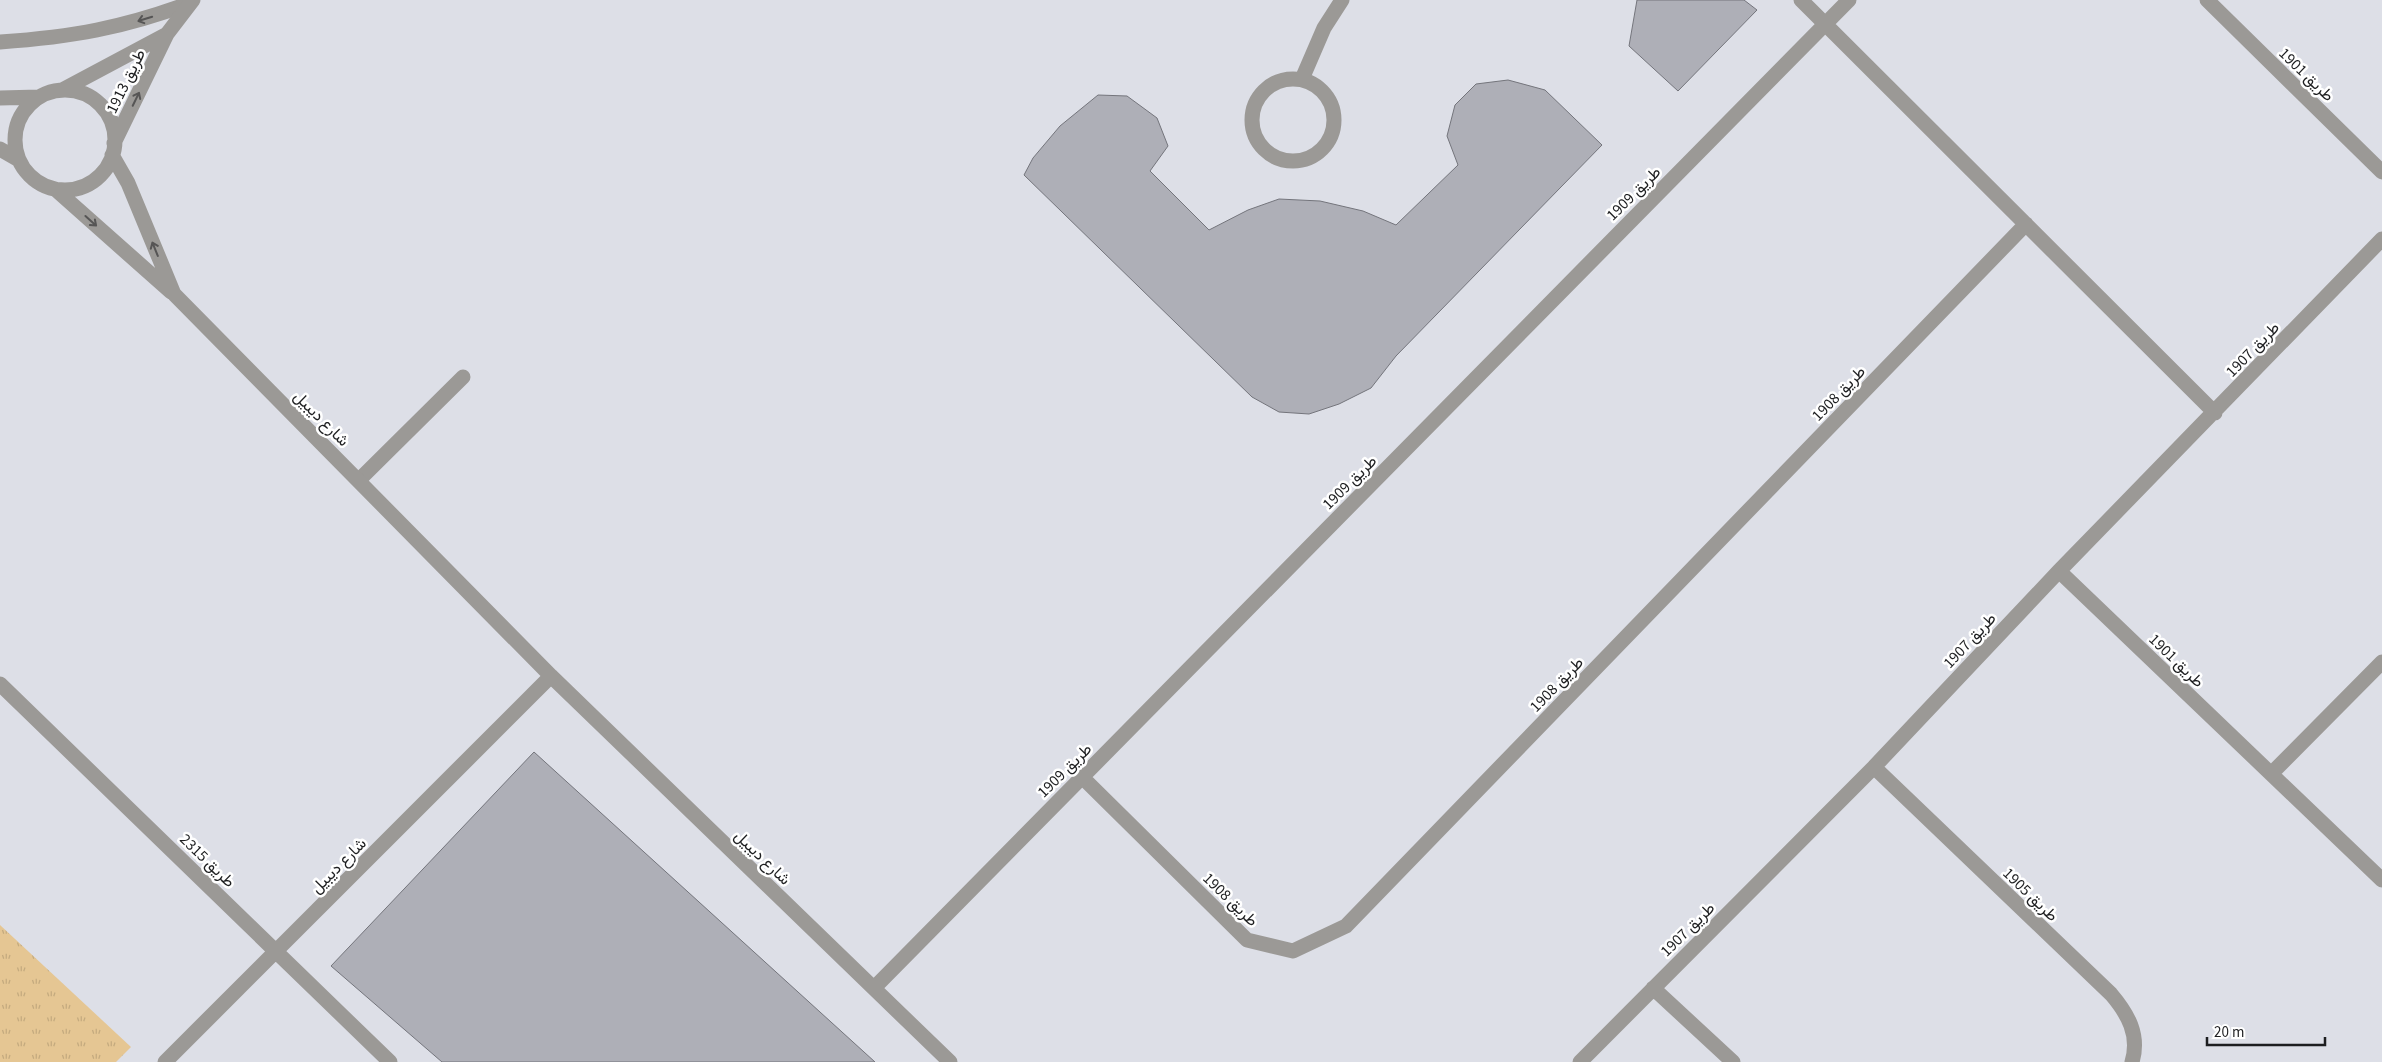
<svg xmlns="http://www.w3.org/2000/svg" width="2382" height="1062" font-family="'Source Sans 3',Vazirmatn,sans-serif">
  <defs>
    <pattern id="park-tufts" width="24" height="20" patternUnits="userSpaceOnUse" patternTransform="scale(1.25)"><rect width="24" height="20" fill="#e5c693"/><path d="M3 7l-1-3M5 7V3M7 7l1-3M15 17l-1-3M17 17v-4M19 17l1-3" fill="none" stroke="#c4aa7e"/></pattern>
  </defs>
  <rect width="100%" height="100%" fill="#dddfe7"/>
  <path fill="url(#park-tufts)" d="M0 925 131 1047 116 1062H0Z"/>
  <path fill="#aeafb7" stroke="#74757c" d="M1637 0H1744L1757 10 1678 91 1629 46Z
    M1508 80 1545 90 1602 145 1396 356 1371 388 1339 404 1309 414 1279 412 1252 397 1024 175 1033 158 1060 126 1098 95 1127 96 1157 118 1168 146 1150 171 1209 230 1248 210 1279 199 1320 201 1363 211 1396 225 1458 165 1447 136 1455 105 1476 84Z
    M534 752 875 1062H442L331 966Z"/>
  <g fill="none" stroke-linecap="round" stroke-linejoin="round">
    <path stroke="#9b9996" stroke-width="15" d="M0 42C72 37 123 28 190 3
      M1302 79 1324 28 1342 0
      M1252 120a41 41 0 1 1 82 0a41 41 0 1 1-82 0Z
      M359 480 463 377"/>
    <path stroke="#9b9996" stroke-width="15" d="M1801 0 2215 413
      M2207 0 2382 172
      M62 90 167 34
      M15 140a50 50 0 1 1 100 0a50 50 0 1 1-100 0Z
      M0 98 39 97
      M114 143 167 34 193 0
      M0 149 19 160
      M112 155 128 183 174 294 551 676 950 1062
      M55 189 171 292
      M2059 571 2382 880
      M0 684 390 1062
      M1874 767 2111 994C2128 1014 2140 1035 2132 1062
      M2271 774 2382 662
      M1082 777 1247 940 1293 951 1346 926 2026 224
      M874 988 1849 0
      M1653 988 1733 1062
      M165 1062 551 676
      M1580 1062 1874 767 2059 571 2382 239"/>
  </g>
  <defs><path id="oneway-shaft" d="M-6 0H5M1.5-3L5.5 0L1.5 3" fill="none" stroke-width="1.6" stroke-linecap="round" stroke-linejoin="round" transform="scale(1.25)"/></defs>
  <g stroke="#565555">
    <use href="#oneway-shaft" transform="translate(145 19) rotate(163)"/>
    <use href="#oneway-shaft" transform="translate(136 99) rotate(-64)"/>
    <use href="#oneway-shaft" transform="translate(91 221) rotate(42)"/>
    <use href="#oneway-shaft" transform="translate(155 249) rotate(-112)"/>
  </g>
  <g text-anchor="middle" stroke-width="5" stroke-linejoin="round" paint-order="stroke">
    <g font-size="16" fill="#1d1e20" stroke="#fff">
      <text transform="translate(2307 74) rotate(44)" y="6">طريق 1901</text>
      <text transform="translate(125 81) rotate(-64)" y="6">طريق 1913</text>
      <text transform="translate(1633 193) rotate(-45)" y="6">طريق 1909</text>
      <text transform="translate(2252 349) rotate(-46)" y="6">طريق 1907</text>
      <text transform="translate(1838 393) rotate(-46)" y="6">طريق 1908</text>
      <text transform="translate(322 418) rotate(45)" y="6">شارع ديبيل</text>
      <text transform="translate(1349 482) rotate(-45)" y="6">طريق 1909</text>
      <text transform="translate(1969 640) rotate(-47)" y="6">طريق 1907</text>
      <text transform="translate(2177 660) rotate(44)" y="6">طريق 1901</text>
      <text transform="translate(1556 684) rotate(-46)" y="6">طريق 1908</text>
      <text transform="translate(1064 770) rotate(-45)" y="6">طريق 1909</text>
      <text transform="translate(763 857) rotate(44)" y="6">شارع ديبيل</text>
      <text transform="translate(208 860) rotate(44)" y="6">طريق 2315</text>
      <text transform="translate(338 865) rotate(-45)" y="6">شارع ديبيل</text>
      <text transform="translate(2031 894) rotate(44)" y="6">طريق 1905</text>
      <text transform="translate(1231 899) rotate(44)" y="6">طريق 1908</text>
      <text transform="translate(1687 929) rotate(-45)" y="6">طريق 1907</text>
    </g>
  </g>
  <path d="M2207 1037v8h118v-8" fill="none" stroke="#1d1e20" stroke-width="2.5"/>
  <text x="2214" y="1037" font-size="15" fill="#1d1e20" stroke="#ffffff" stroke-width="4" paint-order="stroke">20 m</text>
</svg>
